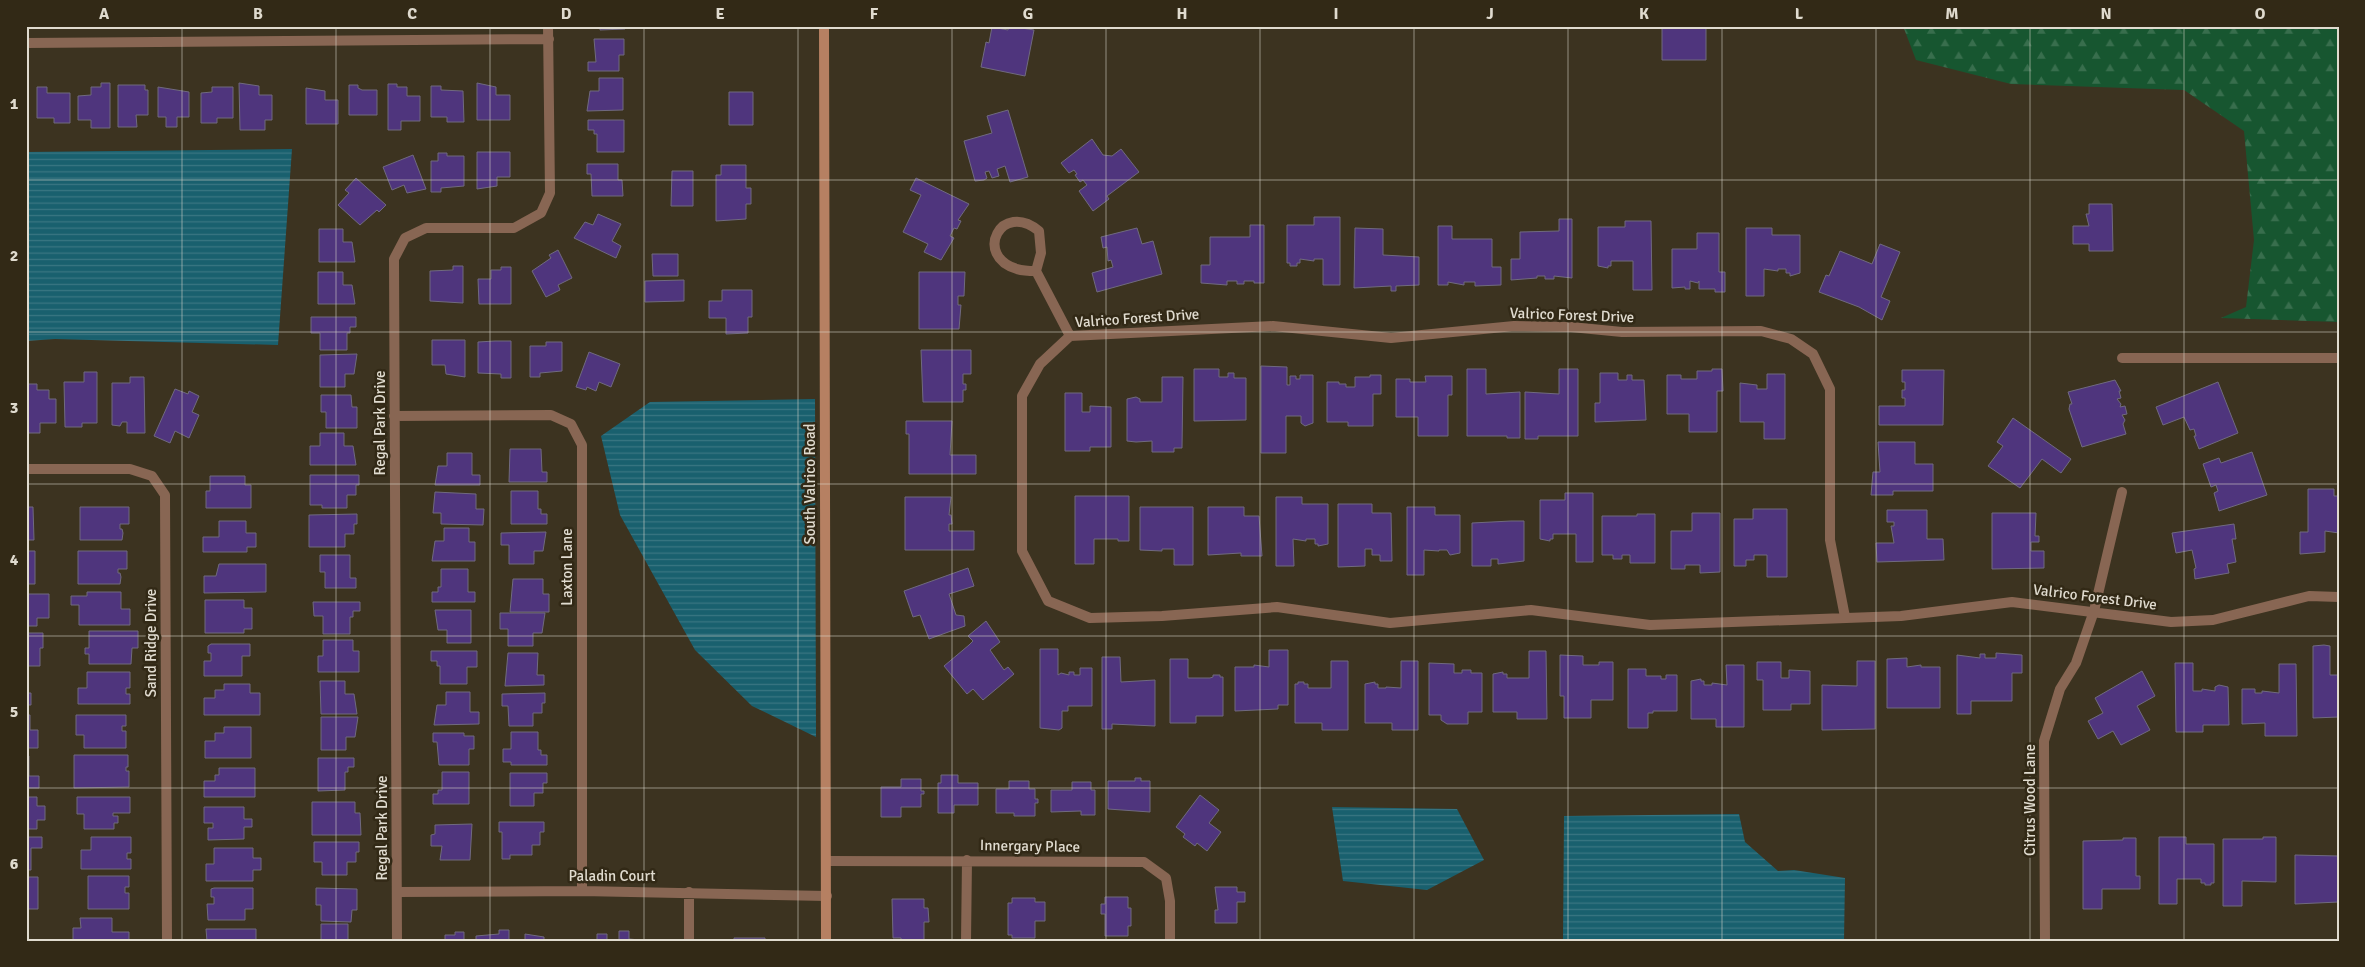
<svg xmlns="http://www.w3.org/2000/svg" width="2365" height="967" font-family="Signika,sans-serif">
  <defs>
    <pattern id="forest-firs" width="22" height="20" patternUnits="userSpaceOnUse" patternTransform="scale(1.25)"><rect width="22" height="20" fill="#175630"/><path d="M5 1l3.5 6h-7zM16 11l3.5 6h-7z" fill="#386e4d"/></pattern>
    <pattern id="water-rules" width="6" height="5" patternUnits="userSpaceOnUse" patternTransform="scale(1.25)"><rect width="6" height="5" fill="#19606e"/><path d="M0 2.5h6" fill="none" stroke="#3a7682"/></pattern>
  </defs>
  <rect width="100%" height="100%" fill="#3c3320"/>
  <path fill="url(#forest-firs)" d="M1903 26H2339V322L2221 318 2246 307 2254 240 2244 131 2184 90 2011 84 1916 60Z"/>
  <path fill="url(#water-rules)" d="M292 149 278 345 55 339 26 341V152Z
    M815 399 816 737 752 706 695 650 620 515 601 436 650 402Z
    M1332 807 1457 809 1484 860 1427 890 1343 881Z
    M1739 814 1745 842 1778 871 1794 870 1845 878 1844 941H1563L1564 816Z"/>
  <path fill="#4f357d" stroke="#706a7f" d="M600 26H625V29L600 30Z
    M1009 26 1034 30 1025 76 981 67 986 42 989 43 992 27 1008 30Z
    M1662 26H1706V60H1662Z
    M594 39H624V55H619V71H588V62H596Z
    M599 78H623V110L587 111 590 91H599Z
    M101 83H110V128H91V120H78V96L91 95V87H101Z
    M239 83 259 86V95H272V120H265V130H240Z
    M477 83 496 87V95H510V120H477Z
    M388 84H397V87H407V96H420V121H401V130H388Z
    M118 85H145V90H148V115H136L137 127H118Z
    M349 85H358V88L362 90H377V115H349Z
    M431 86H441V90L463 91 464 122H447V117H431Z
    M37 87H47V93H70V123H54V118H37Z
    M158 87 189 92V117H177V127H166V117H158Z
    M212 87H233V118H217V123H201V93L212 92Z
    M306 88 325 91V100H338V124H306Z
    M729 92H753V125H729Z
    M1008 110 1028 177 1010 182 1005 166 997 169 999 176 992 178 989 171 985 172 987 178 984 180 975 181 964 141 992 133 987 116Z
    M588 120H624V152H597V134H594V130H588Z
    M1092 139 1103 155 1112 156 1121 149 1139 172 1107 196 1109 199 1093 211 1079 191 1087 185 1083 180 1080 182 1075 175 1077 174 1074 170 1069 173 1061 163Z
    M477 152H510V177H497V186L477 189Z
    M438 153H447V156H464V186L441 188V192H431V161H438Z
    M413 155 426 189 407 193 404 185 392 190 383 167Z
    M587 164H618V180H622L623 196H592L591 174H587Z
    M721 165H746V188H751V204H746V219L716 221V175H721Z
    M672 171H693V206H671Z
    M356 178 386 205 379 212 377 210 360 225 338 205 349 193 345 190Z
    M916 178 969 204 958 220 961 221 957 229 954 228 950 236 954 238 941 260 924 252 928 244 903 232 921 195 910 190Z
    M2089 204H2112L2113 251H2089V244H2073V226H2089L2086 214H2089Z
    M598 214 621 224 612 241 621 246 616 258 574 238 585 222 593 225Z
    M1314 217H1340V285H1323V259H1314V261L1300 259V263H1297V266H1290V263H1287V225H1314Z
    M1559 219H1572V278L1554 276V279H1545V276H1537V278L1511 280V259H1520V232L1559 231Z
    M1625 221H1651L1652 290H1633V261H1611V266H1608V268L1598 266V227H1625Z
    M1250 225H1264V283H1254V281H1244V284H1237V281H1227V285L1201 283V265H1210V237H1250Z
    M1438 226H1452V239H1492V267H1501V285L1475 286V282H1464V285L1448 282V285H1438Z
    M1137 228 1142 244 1153 241 1162 274 1097 292 1092 273 1113 267 1111 260 1108 261 1107 247 1103 248 1101 237Z
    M1355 228 1383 229V255L1419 257V285L1396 286V291H1391V286L1354 288Z
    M1746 228H1772V235H1800V273L1790 276V273H1786V269H1778V271L1764 269V296H1746Z
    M319 229H343V242H352L355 262H319Z
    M1697 233H1719V272H1725V292H1715V289H1699V281L1698 283 1690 281V289H1685V287L1672 288V249H1697Z
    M1880 244 1900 252 1881 297 1890 301 1882 320 1859 307 1819 292 1826 275 1829 276 1840 251 1872 264Z
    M558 250 572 278 558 285 560 290 546 297 532 271 551 258 549 255Z
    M652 254H678V276H653Z
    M453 266H463V303L430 301V271L453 270Z
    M501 267H511V304H479L478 279H491V270H501Z
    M318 272H343V285H352L355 304H318Z
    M919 272H965L964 296H958V305H961L959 329H919Z
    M684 280V301L645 302V281Z
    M722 290H752V317H748V333L726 334V318H709V301H722Z
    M311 317H356V327H350V333H347V350H320V333H311Z
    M432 340H465V377L446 374 445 365H432Z
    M495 341H511V378H501V374L478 373V342Z
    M546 342H562V371L540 373V377H530V346H546Z
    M921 350H971V374H963V384H966V390H963V402H923Z
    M589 352 620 364 611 387 599 382 596 391 587 387 586 390 576 387Z
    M357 354 354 374H345V387H320V355Z
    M1261 366 1287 367V385H1290V376H1296V379H1300V375H1313V423L1305 426 1301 423V416H1286V453H1261Z
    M1194 369H1219V377H1228V373H1234V378H1246V420L1194 421Z
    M1467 369H1486V394L1520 392V438H1507V436H1467Z
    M1559 369H1578V436H1538V439H1525V392L1559 394Z
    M1712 369H1722L1723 391H1717V432H1689V414H1667V375H1681V379H1697V371H1712Z
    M1902 370H1944L1943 425H1879V406H1905V398H1902V390H1905V382H1902Z
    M84 372H97V423H82V427H65L64 382H84Z
    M1600 373H1618V380H1627V375H1632V380H1644L1646 420 1595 422V403H1600Z
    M1767 374H1785V439H1764V422H1740V383L1757 385V389H1767Z
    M1370 375H1381V394H1373V426H1348V422H1327V382H1339V384H1346V387H1355V377H1370Z
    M1425 376H1452V395H1448V436H1418V417H1396V379H1410V382H1426Z
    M130 377H144L145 433H127V422H122L120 426 112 425V383H130Z
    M1162 377H1183L1182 448H1174V452H1152V441L1136 442 1127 441V399L1136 397 1140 399V402H1162Z
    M2115 380 2121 391H2119L2121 398 2117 399 2121 404 2120 407 2125 406 2127 414 2122 415 2125 420 2123 424 2126 434 2082 447 2069 409 2070 404H2072L2068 392Z
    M2218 382 2238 433 2199 449 2194 436H2196L2194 429 2190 430 2184 417 2163 425 2156 407Z
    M26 384H37V390H49V399H56V423H40V433H26Z
    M175 389 188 394 189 391 199 396 192 412 199 415 189 438 175 431 170 443 154 436Z
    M1065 393H1082V412H1090V406L1111 407V447H1090V451H1065Z
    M321 395H351L352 407H357V428H326V412H321Z
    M2013 418 2071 459 2061 473 2042 459 2020 488 1988 466 2003 446 1997 442Z
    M906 421H952L950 455H976V474H909V434H906Z
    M320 433H344V446H353L356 465H310V446H320Z
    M1878 442H1915V464H1933V491H1893V495H1871L1873 472H1880Z
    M510 449H541L542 472H547V482H509Z
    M2252 452 2267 495 2219 511 2214 493 2218 491 2216 485 2211 487 2203 464 2219 458 2221 463Z
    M447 453H472V475H480V485H435L438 466H447Z
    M310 475H359V485H356V495H347V508H322V505H310Z
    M210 476H245V485H251V508H206V491H210Z
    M2308 489H2334V496H2339V533L2325 531V552L2300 554V532H2308Z
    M511 491H538V509H541V514H547V524H511Z
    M435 492 476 494V509H484L483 525 441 524V513H433Z
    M1565 493H1593V562H1576V534H1553V539H1550V541L1540 539V500H1565Z
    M1075 496H1129V541H1118V539H1094V564H1075Z
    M905 497H951L949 515H951L952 524H949V531H974V550H905Z
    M1276 497H1302V504H1328V544L1318 546V544H1315V539H1306V541L1293 539 1294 566H1276Z
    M1338 504H1372V513H1391L1392 561H1380V555H1372V549H1365V566L1338 567Z
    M26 507H33L34 540H26Z
    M80 507H129V524H120V529H122L123 533 122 540H80Z
    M1140 507H1193V565H1174V549H1162V551L1140 550Z
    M1208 507H1244V516H1259L1262 556H1241V553L1208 555Z
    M1407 507H1435V515H1460V553L1450 555 1447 550H1439V551L1424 550V575H1407Z
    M1753 509H1787V577H1767V555H1754V560H1746V566H1734V519H1753Z
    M1887 510H1927V539H1943L1944 560 1877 562 1876 543H1894L1891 526H1894V522H1887Z
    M1692 513H1720V572L1700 573V565H1685V569H1671V531H1692Z
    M1992 513H2036L2035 536H2039V542H2031V551H2044V568L1992 569Z
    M357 514V524H354V534H345V547H309V515Z
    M1637 514H1655V563H1630V555H1622V559H1613V555H1602V516H1637Z
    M219 521H246V533H256V547H247V552H203V537H219Z
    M1511 521H1524V561L1498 564V559H1491V566H1472V523Z
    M2234 524 2236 539H2232L2236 562 2227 564 2229 573 2195 579 2194 569 2196 568 2192 550 2176 553 2172 533Z
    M444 528H469V542H475V561H432L435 541H444Z
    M546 532 543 551H534V564H509V545H501V533Z
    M26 551H35V584H26Z
    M78 551H127V569H118V573H120L121 577 120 584H78Z
    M320 555H350V578H356V588H325V572H320Z
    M219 564H266V592L204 593V576H216Z
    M968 568 974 586 949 594 956 615 964 616 965 626 929 639 920 615 913 617 904 591Z
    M441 569H468V592H475V602H432V592H438V587H441Z
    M513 579H543V594H549V612H510Z
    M87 592H121V609H130V625H79V605H71V596H87Z
    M26 594H49V618H37V626H26Z
    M205 600H244V608H252V629H244V633H205Z
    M313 602H360V611H353V617H350V634H323V616H314Z
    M435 610H471V643H447V630H438Z
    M500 613H545L542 633H533V646H508V629H500Z
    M986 621 1000 642 990 650 1004 670 1008 667 1014 674 983 700 973 689 967 694 944 666 969 645 973 641 968 636Z
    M89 631H138V648H132L131 664H89V654H85V648H89Z
    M26 633H43V648H40V666H26Z
    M323 640H353V651H359V672H318V656H323Z
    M211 644H250V656H242V676H204V661H211V653H208V646Z
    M2324 645 2330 646V675H2339V717L2313 718V646Z
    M1040 649H1058V675L1061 673 1069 675V672H1074V675H1080V668H1092V706H1068V711H1062V728L1059 730 1040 728Z
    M1269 650H1288V705H1278V709L1235 711V667H1254V665L1269 667Z
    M431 651H477V667H467V684H440V666H437V661H431Z
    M1529 651H1546L1547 719H1517V712H1493V674L1503 672V674H1507V678H1529Z
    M508 653H538L537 675H544V685L505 686Z
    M1996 653 2022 655V673H2012V701H1971V714H1957V655L1980 658V654H1985V658H1996Z
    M1560 655 1583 656V665H1599V662H1613V700H1591V718H1564V696H1560Z
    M1102 657H1120L1121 682 1155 680V726L1112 724V729H1102Z
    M1907 658V667L1921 665V667H1940V708H1887V659Z
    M1170 659H1188V678H1210L1213 677V675H1220V677H1223V716H1196V723H1170Z
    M1331 661H1348V730H1322V723H1295V684H1298V682H1304V684H1308V688H1331Z
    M1401 661H1418V730H1392V723H1365V684L1375 682V684H1378V688H1386V687L1401 688Z
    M1857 661H1875V729L1822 730V685L1857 686Z
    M1757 662H1781V678H1789V670L1810 671V704H1791V710H1763V680H1757Z
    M1429 663 1454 664V673H1462V670H1471V673H1482V712H1468V724H1447L1441 720V715H1429Z
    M2175 663H2193V691H2202V689L2215 691V687L2219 685 2228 687 2229 725H2203V732H2176Z
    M2279 664H2296L2297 736H2265V723L2242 724V689H2255V693H2262V691L2279 693Z
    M1726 665H1744V727H1716V719H1691V681L1701 679V681H1704V685H1712V683L1727 685Z
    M1628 669H1646V676H1661V679H1666V675H1677V711H1653V713H1648V728H1628Z
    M2142 671 2155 696 2137 706 2150 730 2121 745 2113 731 2098 739 2088 721 2103 713 2095 698Z
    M87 672H130V688H126V694H130V704H78V688H87Z
    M320 681H345V694H354L357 714H321Z
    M224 684H250V693H260V715H204V698H215V690H224Z
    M446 692H470V712H479V724L434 725 437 705H446Z
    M26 693H31V705H26Z
    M545 693V703H542V713H533V726H509L508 706H502V694Z
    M26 715H30V730H38V748H26Z
    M76 715H126V726H122V731H126V748H84V735H76Z
    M321 717H358L355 737H346V750H321Z
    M224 727H251V758H205V741H215V733H224Z
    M511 732H538V750H541V755H547V765H511V762H503V749H511Z
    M433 733H464V736H474V749H469V765H439L437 742H433Z
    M74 755H128V767H126V771H129V787L74 788Z
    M26 756H29V776H39V788H26Z
    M318 758H354V767H348V772H345V790L318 791Z
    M219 768H255V797H204V781H215V775H219Z
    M442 772H469V804H433V794H438V790H442Z
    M510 773H547V783H543V793H534V806H510Z
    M941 775H958V783H978V805H954V813H938V783H941Z
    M1135 778H1141V781H1150V812L1108 809V781H1135Z
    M901 779H921V791H924V794H921V807H901V817H881V787H901Z
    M1009 781H1029V789H1035V799H1038V803H1035V816H1014V813H996V789H1009Z
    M1072 782H1091V790H1095V815H1081V811L1051 812V790H1072Z
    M1200 795 1219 810 1209 823 1221 832 1207 851 1197 843 1195 846 1183 837 1185 834 1176 827Z
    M26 797H37V806H45V820H37V829H26Z
    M77 797H130V813H113V816H118V823H114V829H84V814H77Z
    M312 802H355V813H360L361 835H312Z
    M204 807H244V819H252V827H244V839L208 840V828H213V823H204Z
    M499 822H544V832H540V845H532V855H510V859H502V832H499Z
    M472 824 470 860H440L442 846H431V835L435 834V825Z
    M26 837H42V848H31V870H26Z
    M91 837H131V853H127V859H131V869H81V850H91Z
    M2159 837H2186V844H2214V883H2211V885H2205V883H2201V879H2177V904H2159Z
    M2263 837H2276V882L2242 881V906H2223V839H2263Z
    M2123 838H2136V876H2140V889H2102V909H2083V841L2123 840Z
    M314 842H359V852H356V862H347V875H322V862H314Z
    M214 848H253V858H261V870H253V881H206V864H214Z
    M2295 855 2339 856V902L2295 904Z
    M88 876H129V887H125V893H129V909H88Z
    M26 877H38V909H26Z
    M1215 887H1237V892H1245V902H1237V923H1215V910H1218Z
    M214 888H253V909H245V920H208L207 904H214V897H211V889Z
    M316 888 357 889V910H352L351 922 321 921V905H316Z
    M1105 897H1128V908H1131V926H1128V936H1105V914H1101V904H1105Z
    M1012 898H1035V902H1045V921H1035V938H1012V935H1008V903H1012Z
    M892 899H924V908H928L929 922H924V941H901V938H893Z
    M80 918H112V932H129V941H73V928H81Z
    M321 924H348V941H311L321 940Z
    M206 929H256V941H207Z
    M499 930H509V941H476V936L499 934Z
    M619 931H629V939L651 941H619Z
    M455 932H464V941H445V935H455Z
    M525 934 544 937V941H525Z
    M597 934H607V941H574L597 940Z
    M734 938H765V941H734Z"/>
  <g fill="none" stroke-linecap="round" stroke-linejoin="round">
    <path stroke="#886653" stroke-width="10" d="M2122 358H2339"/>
    <path stroke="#886653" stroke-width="10" d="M26 43 549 39
      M1036 271C1030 271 1023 271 1017 269 973 256 1001 200 1039 231L1041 253 1036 271 1070 336
      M394 416 551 415 571 424 582 445V891
      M26 469H130L152 476 165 495 167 941
      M1845 617 1830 540V389L1813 354 1791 339 1761 331 1622 332 1571 327 1514 326 1391 338 1273 326 1070 336 1040 364 1022 396V551L1048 601 1090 618 1162 616 1277 607 1390 623 1531 610 1650 625 1901 616 2012 602 2171 622 2213 620 2309 596 2339 597
      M826 861 1144 862 1166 878 1170 901V941
      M397 892 582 891 827 896
      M397 941 394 259 405 238 426 228H514L541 213 550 193 548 26
      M689 941V892
      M966 941 967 860
      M2045 941 2044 741 2060 689 2076 663 2094 611 2122 492"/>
    <path stroke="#b68062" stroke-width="10" d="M824 26 826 941"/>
  </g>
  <path fill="none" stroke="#e0dbcf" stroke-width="1" stroke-opacity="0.55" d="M182 26V941M336 26V941M490 26V941M644 26V941M798 26V941M952 26V941M1106 26V941M1260 26V941M1414 26V941M1568 26V941M1722 26V941M1876 26V941M2030 26V941M2184 26V941M26 180H2339M26 332H2339M26 484H2339M26 636H2339M26 788H2339"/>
  <g text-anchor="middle" stroke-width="5" stroke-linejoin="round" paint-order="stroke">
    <g font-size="15" fill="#e0dbcf" stroke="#322916">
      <text transform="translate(1572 315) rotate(2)" y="5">Valrico Forest Drive</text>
      <text transform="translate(1137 318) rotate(-4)" y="5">Valrico Forest Drive</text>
      <text transform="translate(380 423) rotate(-90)" y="5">Regal Park Drive</text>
      <text transform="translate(810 484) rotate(-90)" y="5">South Valrico Road</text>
      <text transform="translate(567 567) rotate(-90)" y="5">Laxton Lane</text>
      <text transform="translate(2095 597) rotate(7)" y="5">Valrico Forest Drive</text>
      <text transform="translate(151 643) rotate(-90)" y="5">Sand Ridge Drive</text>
      <text transform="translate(2030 800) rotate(-90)" y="5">Citrus Wood Lane</text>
      <text transform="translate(382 828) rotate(-90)" y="5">Regal Park Drive</text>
      <text transform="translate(1030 846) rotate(1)" y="5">Innergary Place</text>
      <text x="612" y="881">Paladin Court</text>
    </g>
  </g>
  <rect width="2365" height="967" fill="none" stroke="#322916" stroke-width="55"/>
  <rect x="28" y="28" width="2310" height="912" fill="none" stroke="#e0dbcf" stroke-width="2"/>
  <g font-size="16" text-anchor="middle" font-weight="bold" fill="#e0dbcf">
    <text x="104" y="19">A</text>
    <text x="258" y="19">B</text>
    <text x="412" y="19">C</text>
    <text x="566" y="19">D</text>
    <text x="720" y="19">E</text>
    <text x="874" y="19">F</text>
    <text x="1028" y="19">G</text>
    <text x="1182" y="19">H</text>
    <text x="1336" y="19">I</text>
    <text x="1490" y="19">J</text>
    <text x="1644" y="19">K</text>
    <text x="1799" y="19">L</text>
    <text x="1952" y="19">M</text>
    <text x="2106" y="19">N</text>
    <text x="2260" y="19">O</text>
    <text x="14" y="109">1</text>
    <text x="14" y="261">2</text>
    <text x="14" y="413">3</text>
    <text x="14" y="565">4</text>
    <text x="14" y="717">5</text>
    <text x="14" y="869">6</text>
  </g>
</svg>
